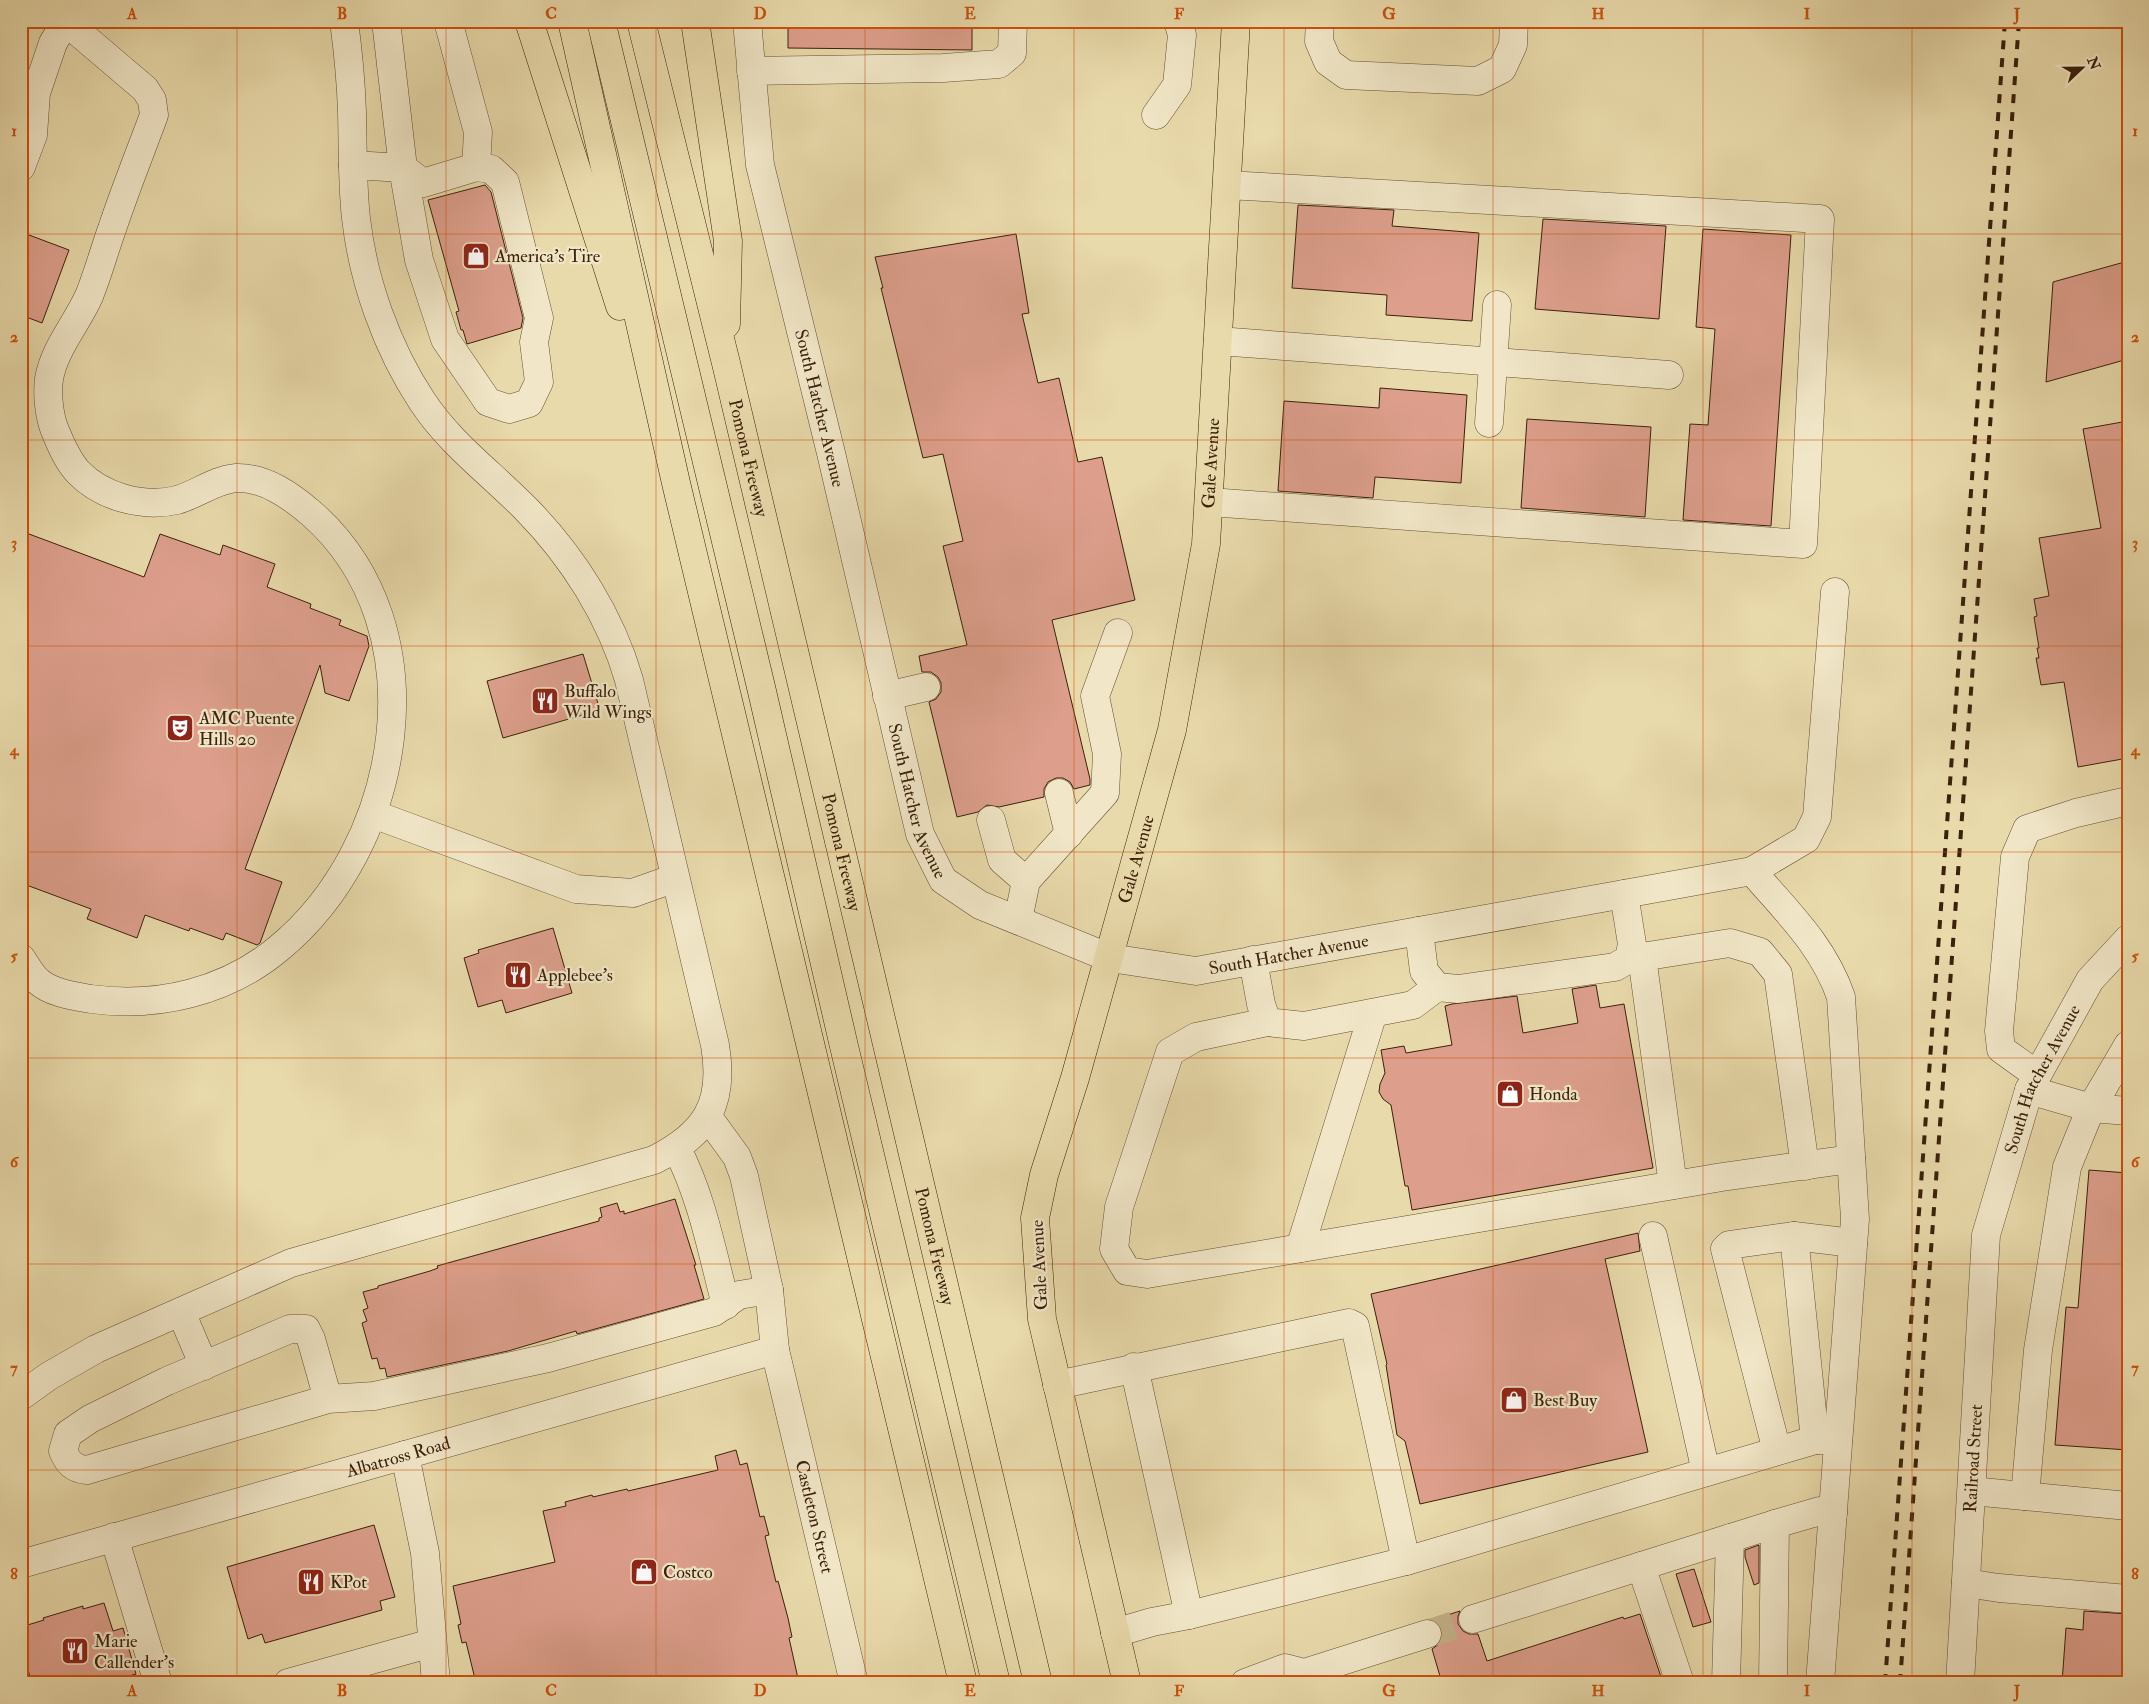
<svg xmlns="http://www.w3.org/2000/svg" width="2149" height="1704" font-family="'IM FELL Double Pica',serif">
  <rect width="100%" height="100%" fill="#e9daab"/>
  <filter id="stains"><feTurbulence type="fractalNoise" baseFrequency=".004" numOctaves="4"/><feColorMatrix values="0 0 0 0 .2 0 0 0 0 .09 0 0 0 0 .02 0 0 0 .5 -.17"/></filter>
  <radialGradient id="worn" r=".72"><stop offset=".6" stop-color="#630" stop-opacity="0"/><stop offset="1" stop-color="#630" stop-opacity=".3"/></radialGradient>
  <path fill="#dd9f8c" stroke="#3b200c" d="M788 21H972V50L788 48Z
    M485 185 491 192 523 318 521 328 467 344 463 330H461L456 312 459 311 428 200Z
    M1298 205 1394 210 1392 226 1479 233 1472 321 1386 315 1387 295 1292 288Z
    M1543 219 1666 226 1659 319 1535 309Z
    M1703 229 1791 235 1771 526 1683 520 1690 424 1708 425 1715 329 1696 327Z
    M21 232 69 250 42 323 21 315Z
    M1016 234 1029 313 1022 314 1038 383 1059 378 1078 462 1102 457 1135 600 1052 620 1090 779V785L1074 789 1070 782 1063 778H1056L1048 782 1044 789V797L999 807 987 805 978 812 957 817 929 702 936 699 941 692V683L938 677 931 672H922L919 656 967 645 943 546 963 541 943 454 923 458 881 288H883L875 257Z
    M2128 261V359L2046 382 2053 282Z
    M1380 388 1467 395 1461 483 1375 477 1373 498 1278 491 1284 401 1379 408Z
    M1527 419 1651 427 1645 517 1521 508Z
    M2128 421V758L2078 767 2064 682 2041 685 2036 658H2039L2037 648H2039L2034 617 2037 616 2034 599 2049 596 2039 538 2101 528 2083 429Z
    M21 531 144 577 160 534 220 555 223 545 275 564 267 587 311 604 310 608 341 620 339 625 367 636 369 646 349 701 325 693 320 665 245 869 282 882 260 943 257 945 226 933 223 940 190 928 189 931 145 915 137 938 87 919 91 909 21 883Z
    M583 654 600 710 503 738 487 681Z
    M553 928 572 993 506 1013 502 1000 478 1007 464 958 479 953 478 950Z
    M1596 985 1600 1008 1624 1004 1653 1168 1412 1210 1408 1186H1405L1391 1105 1383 1099 1379 1092 1380 1084 1385 1073 1381 1050 1404 1046 1406 1053 1452 1045 1445 1006 1452 1004 1517 996 1523 1033 1578 1023 1572 989Z
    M2089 1170 2128 1173V1450L2055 1445 2066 1307 2078 1308Z
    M675 1199 696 1265H694L704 1299 577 1334 576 1331 508 1351 387 1377 385 1368 380 1369 377 1358 372 1359 362 1323 367 1321 363 1310 368 1308 363 1292 378 1288V1286L430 1271 438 1268 437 1266 599 1221V1218L602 1217 600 1208 617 1203 620 1212 624 1211V1214Z
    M1638 1233 1640 1251 1605 1259 1648 1452 1420 1504 1405 1441 1397 1435 1386 1365 1387 1364 1371 1294Z
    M736 1450 740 1465 747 1463 760 1517 764 1516 769 1535 765 1536 776 1582 778 1581 788 1618 792 1637 789 1638 799 1683H476L466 1642 462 1643 458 1625 461 1624 453 1586 555 1562 543 1511 566 1506 565 1502 592 1495 593 1497 627 1489 628 1491 718 1470 715 1456Z
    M374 1525 395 1597 380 1601 382 1610 265 1643 262 1634 248 1639 227 1567Z
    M1759 1545V1583L1754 1585 1745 1557V1550Z
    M1694 1569 1711 1622 1693 1627 1676 1574Z
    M104 1603 113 1631 123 1628 136 1674 104 1683H32L28 1670 21 1672V1627L44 1620 43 1618 83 1606V1609Z
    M1460 1611 1458 1616V1624L1463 1631 1469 1634H1478L1487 1661 1623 1617 1624 1619 1640 1614 1663 1683H1442L1432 1649 1439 1644 1442 1637V1630L1438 1623 1432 1620Z
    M2084 1611 2128 1614V1683H2062L2066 1628 2083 1630Z"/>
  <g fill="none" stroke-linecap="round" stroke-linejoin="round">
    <path stroke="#c6b58b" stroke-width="28" stroke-dasharray="28 14" stroke-linecap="butt" d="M1427 1634 1473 1619"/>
    <g stroke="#664e34" stroke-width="29">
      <g id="minor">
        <path d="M386 21 403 168 419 260 445 339 488 402 509 409 529 403 539 382 534 342 539 318 505 182 491 169 476 167"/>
        <path id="s1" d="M747 21 760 165 831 453 920 834 943 880 980 905 1110 958 1196 971 1752 871 1806 839 1817 817 1835 592"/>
        <path d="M1320 21 1319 41 1328 62 1346 75 1478 81 1502 69 1513 45 1514 21"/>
        <path d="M751 71 943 68 999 64 1012 53 1013 21"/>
        <path d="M1156 115 1177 85 1182 35 1178 21"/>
        <path d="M353 165 403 168 423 183 476 167 478 132 448 21"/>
        <path d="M21 167 33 135 36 93 53 43 66 21"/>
        <path d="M1218 341 1669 375"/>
        <path d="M1489 423 1497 305"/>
        <path d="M1209 502 1803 544 1820 219 1227 185"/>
        <path d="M887 696 926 687"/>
        <path d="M1059 793 1069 834"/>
        <path d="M373 814 576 889 633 893 675 878"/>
        <path d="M991 820 1002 860 1026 881"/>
        <path d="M1752 871C1787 912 1823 945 1841 997L1855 1219 1820 1683"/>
        <path d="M1018 920 1026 881 1105 793 1107 754 1095 696 1118 633"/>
        <path d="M1419 931 1424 971 1437 987 1458 989 1615 967 1629 959 1632 944 1624 894"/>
        <path d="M1642 957 1673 1185"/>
        <path d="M21 958C26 965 31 975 38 981 51 993 74 996 91 999 158 1008 226 992 278 949 403 847 441 628 312 514 291 496 265 477 236 478 214 480 198 494 177 500 143 508 102 497 78 472 67 460 60 443 54 428 49 414 47 394 49 379 54 349 77 323 89 296 98 274 104 251 112 229 125 190 140 153 154 115L152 100 145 89 78 32 71 21"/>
        <path d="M1629 959 1730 943 1760 952 1778 974 1805 1166"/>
        <path d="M1253 960 1261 1004 1267 1022 1304 1026 1413 1005 1437 987"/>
        <path d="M1267 1022 1196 1037 1170 1052 1119 1207 1114 1249 1127 1271 1147 1274 1722 1177 1851 1159"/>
        <path d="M2037 1075 2001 1049 1999 1031 2015 857 2027 829 2076 813 2128 801"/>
        <path d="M2029 1090 2091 1108 2128 1111"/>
        <path id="s2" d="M708 1117 737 1157 744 1176 769 1290 775 1350 854 1683"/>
        <path d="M677 1149C702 1197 712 1252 726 1305"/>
        <path d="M1653 1236 1706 1472"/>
        <path d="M1300 1248 1373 1013"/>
        <path d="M181 1312 204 1366"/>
        <path d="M1057 1385 1349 1323 1355 1326 1406 1561 1815 1440H1838"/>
        <path d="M21 1396 49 1376 96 1349 291 1263 654 1160C706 1134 725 1104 715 1045L629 680C611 617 573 557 527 510 492 474 450 444 422 401 387 348 363 281 356 218 352 183 353 147 352 112 351 81 348 51 344 21"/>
        <path d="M328 1399 311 1339 306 1329H290L167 1381 90 1419 68 1434 63 1451C68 1463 74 1469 87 1470L328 1399 374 1396 548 1358 714 1312 739 1295 769 1290"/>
        <path d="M1815 1440 1794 1236 1853 1243"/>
        <path d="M1777 1451 1725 1249 1729 1245 1794 1236"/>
        <path d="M405 1455 425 1553 436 1683"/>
        <path d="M1972 1491 2128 1506"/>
        <path d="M2025 1496 2038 1350 2067 1167 2091 1108 2128 1045"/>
        <path d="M114 1537 158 1683"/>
        <path id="s3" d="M21 1564 775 1350"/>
        <path d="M1641 1566 1680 1683"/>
        <path d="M1966 1583 1999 1588 2128 1599"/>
        <path d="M1189 1615 1406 1561"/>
        <path d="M1473 1619 1775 1524 1820 1511 1833 1513"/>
        <path d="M1115 1633 1152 1622 1189 1615 1134 1367"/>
        <path d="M288 1683 432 1643"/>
        <path d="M1245 1683 1285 1668 1304 1673 1427 1634"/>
        <path d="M1726 1683 1730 1538"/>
        <path d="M1773 1683 1775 1524"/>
        <path id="s4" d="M1960 1683 1986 1235 2029 1090 2090 980 2128 939"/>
      </g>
    </g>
    <g stroke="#3b200c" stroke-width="29">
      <g id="major">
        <path id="s5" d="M1127 1683 1042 1319 1035 1218 1044 1175 1075 1078 1172 730 1206 544 1236 21"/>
      </g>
    </g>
    <g stroke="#3b200c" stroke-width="29">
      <g id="highway">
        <path d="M529 21 620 306"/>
        <path d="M572 21 676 483 963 1683"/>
        <path d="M601 21 761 687 843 1042 996 1683"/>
        <path id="s6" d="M641 21 726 363 1038 1683"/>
        <path d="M695 21 728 241 726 324"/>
      </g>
    </g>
    <use href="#minor" stroke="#f1e7c8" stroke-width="28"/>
    <use href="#major" stroke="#e9daab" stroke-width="28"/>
    <use href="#highway" stroke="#e9daab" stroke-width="28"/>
    <path stroke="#3b200c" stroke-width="4" stroke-dasharray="9 9" stroke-linecap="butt" d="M1885 1683 2005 21
      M1900 1683 2019 21"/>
  </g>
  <path fill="none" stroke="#ce500c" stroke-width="1" stroke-opacity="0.55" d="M237 21V1683M446 21V1683M656 21V1683M865 21V1683M1074 21V1683M1284 21V1683M1493 21V1683M1703 21V1683M1912 21V1683M21 234H2128M21 440H2128M21 646H2128M21 852H2128M21 1058H2128M21 1264H2128M21 1470H2128"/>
  <defs>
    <g id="shop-square" transform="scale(1.4375)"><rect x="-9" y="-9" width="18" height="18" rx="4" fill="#8f2418" stroke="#f1e7c8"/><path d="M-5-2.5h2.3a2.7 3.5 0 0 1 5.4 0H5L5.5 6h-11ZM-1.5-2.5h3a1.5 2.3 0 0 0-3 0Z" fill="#fff"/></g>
    <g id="restaurant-square" transform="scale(1.4375)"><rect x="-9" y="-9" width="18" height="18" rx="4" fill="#8f2418" stroke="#f1e7c8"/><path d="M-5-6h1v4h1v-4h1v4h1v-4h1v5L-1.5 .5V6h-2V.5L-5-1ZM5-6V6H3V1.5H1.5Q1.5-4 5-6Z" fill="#fff"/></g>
    <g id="theatre-square" transform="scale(1.4375)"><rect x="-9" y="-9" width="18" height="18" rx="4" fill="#8f2418" stroke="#f1e7c8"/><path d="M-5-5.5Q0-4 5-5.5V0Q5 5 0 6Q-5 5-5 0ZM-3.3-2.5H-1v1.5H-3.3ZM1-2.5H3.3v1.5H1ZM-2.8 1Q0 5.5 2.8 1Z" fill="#fff"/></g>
  </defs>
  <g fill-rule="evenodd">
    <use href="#shop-square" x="476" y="256"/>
    <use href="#restaurant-square" x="545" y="701"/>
    <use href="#theatre-square" x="180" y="728"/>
    <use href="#restaurant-square" x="518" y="975"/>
    <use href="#shop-square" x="1510" y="1094"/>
    <use href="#shop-square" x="1514" y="1400"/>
    <use href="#shop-square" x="644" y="1572"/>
    <use href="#restaurant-square" x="311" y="1582"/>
    <use href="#restaurant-square" x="75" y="1651"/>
  </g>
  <g text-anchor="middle" stroke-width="4.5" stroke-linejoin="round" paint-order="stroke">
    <g font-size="18" fill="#3b200c" stroke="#f1e7c8" text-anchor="start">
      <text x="495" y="262">America's Tire</text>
      <text x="564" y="697">Buffalo<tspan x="564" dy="21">Wild Wings</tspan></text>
      <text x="199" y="724">AMC Puente<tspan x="199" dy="21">Hills 20</tspan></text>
      <text x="537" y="981">Applebee's</text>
      <text x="1529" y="1100">Honda</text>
      <text x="1533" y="1406">Best Buy</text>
      <text x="663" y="1578">Costco</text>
      <text x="330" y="1588">KPot</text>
      <text x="94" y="1647">Marie<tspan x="94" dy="21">Callender's</tspan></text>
    </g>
    <g font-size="18" fill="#3b200c" stroke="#f1e7c8">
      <text dy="6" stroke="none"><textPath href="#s1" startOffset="395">South Hatcher Avenue</textPath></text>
      <text dy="6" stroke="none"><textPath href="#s6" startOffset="450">Pomona Freeway</textPath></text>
      <text dy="6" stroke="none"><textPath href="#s5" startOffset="1252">Gale Avenue</textPath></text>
      <text dy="6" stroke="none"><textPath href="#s1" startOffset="800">South Hatcher Avenue</textPath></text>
      <text dy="6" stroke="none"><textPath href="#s6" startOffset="855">Pomona Freeway</textPath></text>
      <text dy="6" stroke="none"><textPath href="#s5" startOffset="848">Gale Avenue</textPath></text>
      <text dy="6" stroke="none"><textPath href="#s1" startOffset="1250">South Hatcher Avenue</textPath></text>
      <text dy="6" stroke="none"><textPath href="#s4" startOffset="615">South Hatcher Avenue</textPath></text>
      <text dy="6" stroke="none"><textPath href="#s6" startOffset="1260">Pomona Freeway</textPath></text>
      <text transform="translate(1039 1265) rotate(-93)" y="6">Gale Avenue</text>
      <text dy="6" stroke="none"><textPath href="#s3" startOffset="392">Albatross Road</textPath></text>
      <text dy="6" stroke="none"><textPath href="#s4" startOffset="225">Railroad Street</textPath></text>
      <text dy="6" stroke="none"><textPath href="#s2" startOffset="418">Castleton Street</textPath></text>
    </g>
  </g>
  <rect width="2149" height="1704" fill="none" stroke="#e9daab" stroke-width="55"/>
  <g transform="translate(2082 68) rotate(68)" stroke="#f1e7c8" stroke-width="4" paint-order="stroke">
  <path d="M0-4L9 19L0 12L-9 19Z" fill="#3b200c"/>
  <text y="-8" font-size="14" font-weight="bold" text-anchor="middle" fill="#3b200c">N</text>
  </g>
  <rect x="28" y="28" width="2094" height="1648" fill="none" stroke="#ce500c" stroke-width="2"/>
  <g font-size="16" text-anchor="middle" font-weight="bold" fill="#ce500c">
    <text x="132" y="19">A</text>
    <text x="342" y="19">B</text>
    <text x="551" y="19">C</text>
    <text x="760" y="19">D</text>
    <text x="970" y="19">E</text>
    <text x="1179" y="19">F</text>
    <text x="1389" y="19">G</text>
    <text x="1598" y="19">H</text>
    <text x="1807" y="19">I</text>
    <text x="2017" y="19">J</text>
    <text x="14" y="136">1</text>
    <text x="2135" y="136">1</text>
    <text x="14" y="342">2</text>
    <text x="2135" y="342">2</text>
    <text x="14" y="548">3</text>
    <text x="2135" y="548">3</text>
    <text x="14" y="755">4</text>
    <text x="2135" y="755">4</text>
    <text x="14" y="961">5</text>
    <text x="2135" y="961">5</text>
    <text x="14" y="1167">6</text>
    <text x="2135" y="1167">6</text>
    <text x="14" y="1373">7</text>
    <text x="2135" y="1373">7</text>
    <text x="14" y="1579">8</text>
    <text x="2135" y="1579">8</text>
    <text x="132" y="1696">A</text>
    <text x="342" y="1696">B</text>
    <text x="551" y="1696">C</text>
    <text x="760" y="1696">D</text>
    <text x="970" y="1696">E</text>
    <text x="1179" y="1696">F</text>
    <text x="1389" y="1696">G</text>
    <text x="1598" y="1696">H</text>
    <text x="1807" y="1696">I</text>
    <text x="2017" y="1696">J</text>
  </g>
  <rect width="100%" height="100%" filter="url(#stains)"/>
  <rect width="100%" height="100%" fill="url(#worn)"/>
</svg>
